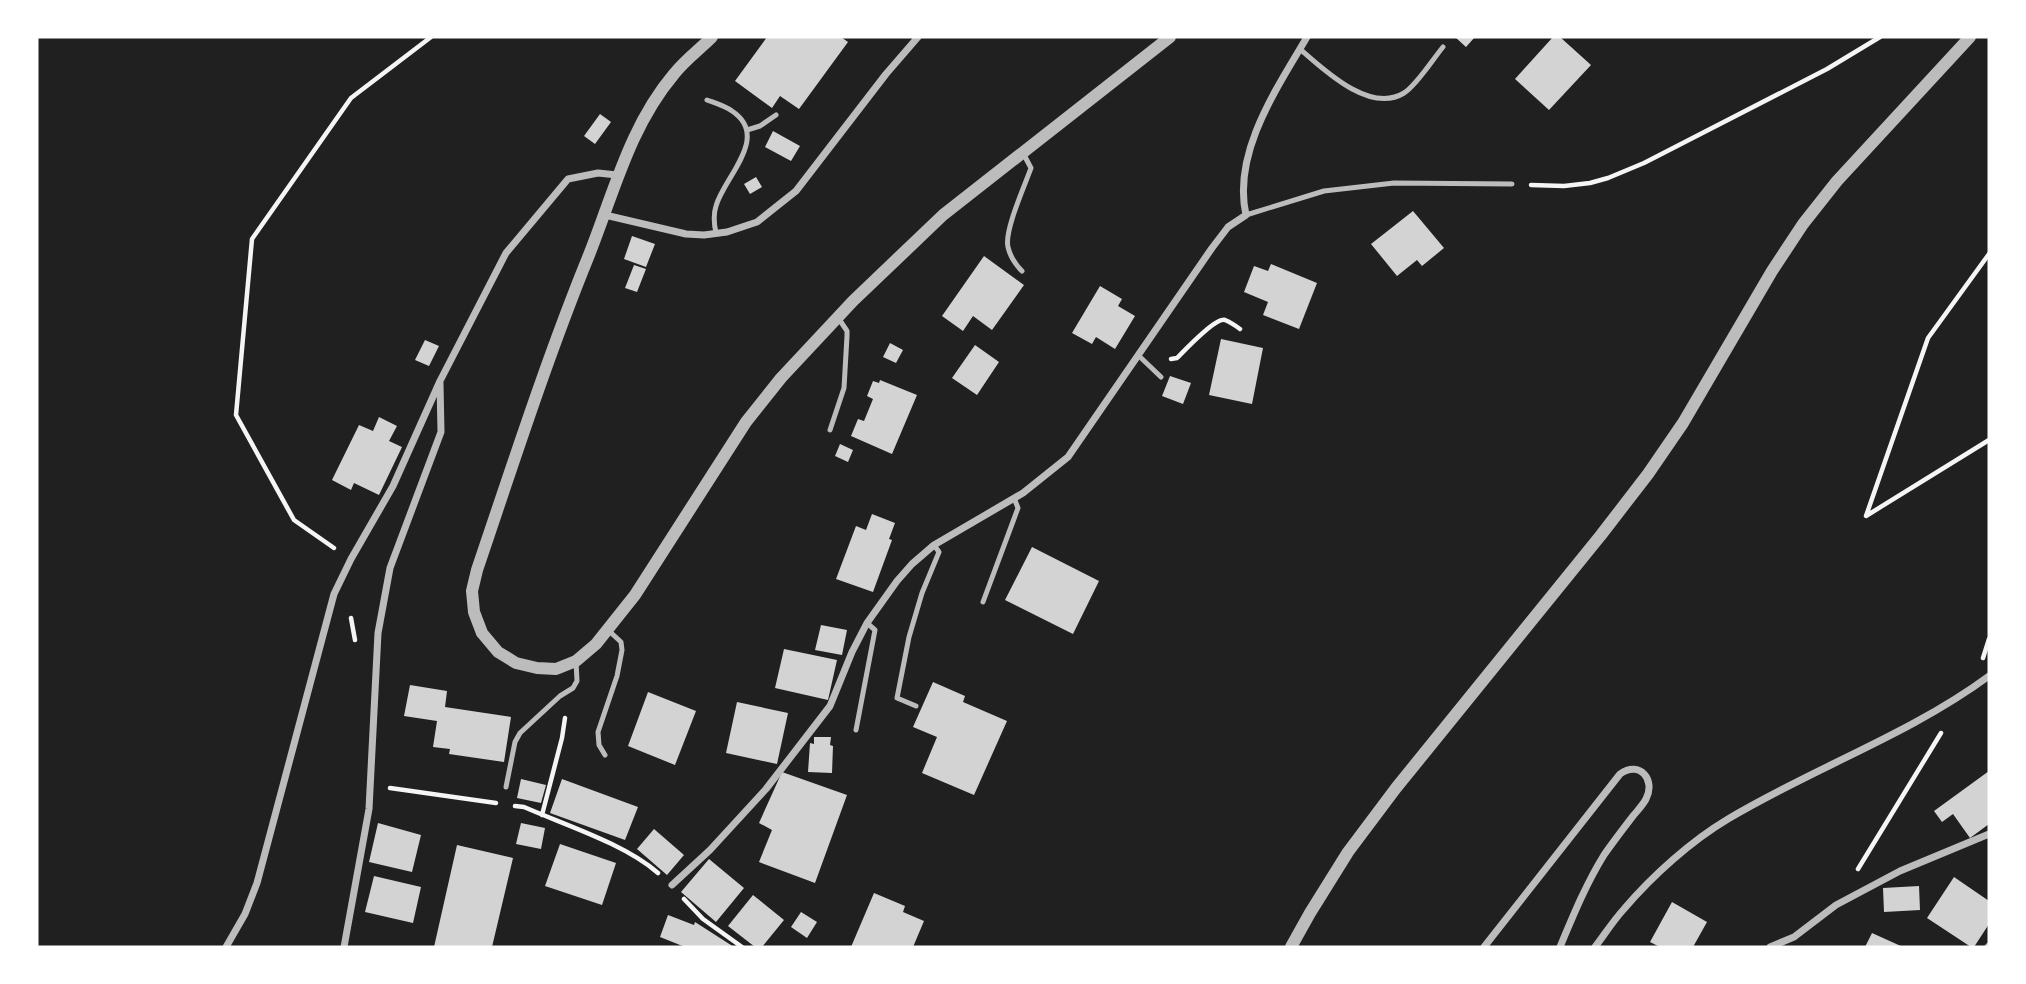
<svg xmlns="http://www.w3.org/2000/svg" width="2026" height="984" font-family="Spectral,serif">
  <rect width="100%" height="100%" fill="#111"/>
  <path fill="#202020" d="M37 37H1989V947H37Z"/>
  <path fill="#d3d3d3" d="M767 37H841L848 42 799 109 780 96 772 108 735 81Z
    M1455 37H1475L1466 47Z
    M1553 37H1560L1591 65 1549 110 1515 79Z
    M600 114 611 122 595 144 584 136Z
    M773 131 800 146 791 161 765 147Z
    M756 177 762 187 750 194 744 184Z
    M1413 211 1444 248 1422 266 1417 260 1397 276 1371 244Z
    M632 236 655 244 646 267 624 259Z
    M984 256 1024 285 992 330 973 316 963 331 942 316Z
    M1271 264 1317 283 1299 329 1263 315 1268 302 1244 292 1254 266 1268 271Z
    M634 265 646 269 637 292 625 288Z
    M1100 286 1122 299 1118 306 1135 316 1115 349 1096 337 1092 344 1072 333Z
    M1221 339 1263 348 1252 404 1209 395Z
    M425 340 439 346 429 366 415 360Z
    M890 343 903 350 896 363 883 357Z
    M975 345 999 362 977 395 952 378Z
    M1170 376 1191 383 1183 404 1162 396Z
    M880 380 917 395 892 454 851 436 858 419 864 421 873 399 867 396 873 381 879 383Z
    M379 417 397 426 389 441 402 447 379 495 354 483 351 490 332 480 359 425 373 431Z
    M840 444 853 450 848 462 835 456Z
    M872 514 895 523 889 539 892 540 873 592 836 579 856 526 866 530Z
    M1032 547 1099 581 1073 634 1005 600Z
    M821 625 847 630 842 655 815 650Z
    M784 649 837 660 828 700 775 688Z
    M933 682 965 696 963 702 1007 721 974 795 922 773 937 737 913 727Z
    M410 685 447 691 445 707 511 717 504 762 449 754 450 749 433 747 437 721 404 716Z
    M648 692 696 711 675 765 628 746Z
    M737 702 788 713 777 764 726 753Z
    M814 737H831L830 745 833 746 832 773 808 772 810 743 814 744Z
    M1989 771V824L1970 838 1953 814 1942 822 1934 811Z
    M782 772 847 795 815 883 759 862 772 830 759 823Z
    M521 779 546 785 541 803 517 798Z
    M562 779 638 807 625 840 550 813Z
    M378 823 421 835 412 872 369 862Z
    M521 823 545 828 541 849 516 844Z
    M654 829 684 855 667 875 637 849Z
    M560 844 616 863 602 905 545 886Z
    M457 845 513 858 492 947H434Z
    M709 859 744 888 716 922 681 892Z
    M374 876 421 887 413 923 365 912Z
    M1954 877 1989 901V924L1974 947H1971L1927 918Z
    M1919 886 1920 910 1884 912 1883 888Z
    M874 893 905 906 903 912 924 921 913 947H851Z
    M753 895 784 920 762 947H755L728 926Z
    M1672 902 1707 922 1693 947H1660L1650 942Z
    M801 912 817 922 807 938 791 927Z
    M668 915 694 925 695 922 734 947H685L660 937Z
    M1872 933 1903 947H1865Z"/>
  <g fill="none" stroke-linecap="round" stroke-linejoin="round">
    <path stroke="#f5f5f5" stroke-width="4.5" d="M1531 185 1564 186 1590 183 1608 178 1644 163 1827 69 1880 37
      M1989 254 1928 338 1866 516 1989 440
      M1171 359 1177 358C1185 350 1216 317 1225 320 1230 322 1236 326 1240 329
      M334 548 294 520 236 415 252 239 351 98 431 37
      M351 618 355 640
      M1983 658 1989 639
      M390 788 496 803
      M515 806 524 807C565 825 625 844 658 873
      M542 815 562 738 565 718
      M1858 869 1941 733
      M684 899 703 919 742 947"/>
    <path stroke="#bcbcbc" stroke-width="5" d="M1300 49C1324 70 1370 114 1404 93 1416 86 1433 59 1443 47
      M707 100C715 103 725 106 732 111 771 137 724 177 716 206 713 215 714 224 716 233
      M747 130 760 126 776 115
      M1246 215 1324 191 1394 183 1512 184
      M1022 271C1016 265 1010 256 1008 247 1004 231 1025 185 1031 168L1023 153
      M1138 355 1161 377
      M830 430 844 388 847 336V331L839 319
      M983 602 1018 508 1014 498
      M916 706 897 698 909 637 922 593 939 552 934 545
      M856 730 875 630 867 623
      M605 755 599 745 598 732 617 676 622 650 621 642 608 630
      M506 787 515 742 520 733 560 696 573 688 577 681 576 661"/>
    <path stroke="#bcbcbc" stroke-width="7" d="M605 215 686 234 704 235 727 232 757 222 796 191 886 74 918 37
      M672 885 710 850 766 789 830 706 852 652 867 623 897 581 912 564 934 545 1023 493 1068 457 1212 248 1228 227 1246 215C1232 153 1277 88 1307 37
      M226 947 245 914 257 883 334 594 351 559 393 486 440 381 506 253 568 179 598 173 617 175
      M344 947 369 809 378 633 390 568 441 432 440 383
      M1484 947 1620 774C1640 760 1656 780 1646 799 1643 805 1637 811 1633 816 1623 829 1613 842 1604 855 1586 884 1573 916 1560 947
      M1595 947C1605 934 1613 921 1624 909 1652 876 1691 841 1728 819 1813 768 1909 735 1989 676
      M1770 947 1794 937 1836 905 1900 871 1989 834
      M1988 947 1989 946"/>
    <path stroke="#bcbcbc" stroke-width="12" d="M712 37C700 49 685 60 674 74 630 126 614 192 589 255 547 358 513 464 477 570L472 591 474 612 482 633 498 652 516 663 537 668 556 669 576 661 596 644 635 595 746 422 781 378 853 301 943 215 1170 37
      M1291 947 1310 913 1348 852 1396 788 1601 535 1648 474 1683 423 1772 271 1803 224 1837 181 1970 37"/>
  </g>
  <rect width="2026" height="984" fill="none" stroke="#ffffff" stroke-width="77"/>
</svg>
